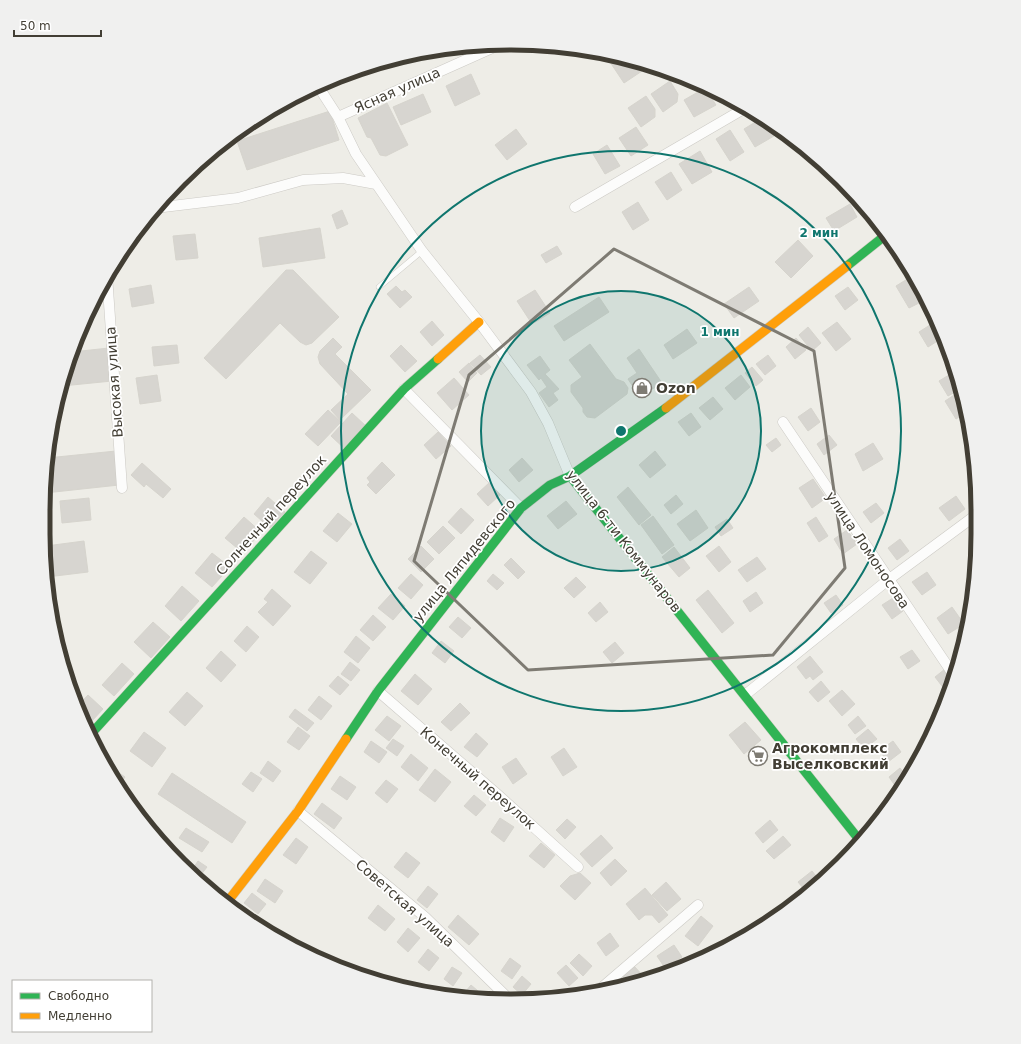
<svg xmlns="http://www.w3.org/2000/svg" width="1021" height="1044" font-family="'DejaVu Sans',sans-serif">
  <rect width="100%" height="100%" fill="#eeede7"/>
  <path fill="#d7d5d0" stroke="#d6d4cd" d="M616 57 636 62 642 71 624 83 610 62Z
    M471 74 480 94 455 106 446 86Z
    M670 81 678 94 677 102 663 112 651 94Z
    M705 88 716 105 694 117 684 100Z
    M423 94 431 112 401 125 393 107Z
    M646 96 655 109V117L641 127 628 108Z
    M387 103 408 145 386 156 380 155 371 138 367 137 358 118Z
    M330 111 339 140 247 170 237 141Z
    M762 118 774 136 755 147 744 129Z
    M636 127 648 145 631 156 619 138Z
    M516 129 527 144 507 160 495 145Z
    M730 130 744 152 730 161 716 139Z
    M607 145 620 166 605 174 593 154Z
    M700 151 712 172 692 184 679 164Z
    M671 172 682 190 667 200 655 182Z
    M638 202 649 220 633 230 622 212Z
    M850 204 857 217 834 231 826 218Z
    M342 210 348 224 337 229 332 215Z
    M320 228 325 258 263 267 259 238Z
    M195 234 198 258 176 260 173 236Z
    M798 240 813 256 791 278 775 262Z
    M557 246 562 254 546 263 541 255Z
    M286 270H293L339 317 312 343 306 345 300 342 280 323 226 379 204 358Z
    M909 278 923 301 909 308 896 286Z
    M151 285 154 303 132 307 129 289Z
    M396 286 402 292 405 290 412 297 400 308 387 294Z
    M749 287 759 301 734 318 724 304Z
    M848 287 858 300 845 310 835 296Z
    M535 290 550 313 532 324 517 301Z
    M599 297 609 312 564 341 554 326Z
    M432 321 444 335 432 346 420 332Z
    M837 322 851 339 836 351 822 333Z
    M930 325 939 340 928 347 919 332Z
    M808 327 821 343 812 351 799 335Z
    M687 329 697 343 673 359 664 345Z
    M333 338 342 347 335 354 371 390 340 420 331 410 348 394 320 364 318 357 320 351Z
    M796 338 806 350 795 359 786 347Z
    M590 344 616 379 624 382 628 388 627 394 595 418 587 417 583 412V408L571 392V385L582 377 569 360Z
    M177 345 179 363 154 366 152 347Z
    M401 345 417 361 405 372 390 356Z
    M109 348 112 381 62 386 72 352Z
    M639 349 662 383 643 395 637 393 628 379 637 373 627 358Z
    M480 355 491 367 481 375 470 363Z
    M768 355 776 366 765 375 756 364Z
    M540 356 550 370 545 374 559 389 553 393 558 400 549 407 539 393 547 387 541 378 539 380 527 365Z
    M469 363 477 373 468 382 459 372Z
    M752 367 763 380 756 386 745 373Z
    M954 372 962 388 948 396 939 381Z
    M157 375 161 401 140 404 136 378Z
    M741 375 750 387 735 400 725 388Z
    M454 378 469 395 452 410 437 393Z
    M962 390 966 413 956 419 945 401Z
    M713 397 723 409 710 420 699 408Z
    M811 408 820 422 808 431 798 417Z
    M328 410 341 422 318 446 305 434Z
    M352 413 367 427 346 450 331 436Z
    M691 413 701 427 689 436 678 422Z
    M438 432 451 446 436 459 424 445Z
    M829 435 837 445 824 455 817 444Z
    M776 438 781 445 772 452 766 445Z
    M873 443 883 459 863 471 855 454Z
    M116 451 119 485 45 493 47 458Z
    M655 451 666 465 650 478 639 465Z
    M522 458 533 470 519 482 509 470Z
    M382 462 395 475 376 494 367 485 370 482 367 478Z
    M142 463 171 489 163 498 146 484 144 487 131 475Z
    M813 479 826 498 812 508 799 488Z
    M490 482 501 494 488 506 477 494Z
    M628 487 651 515 639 525 617 497Z
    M676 495 683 504 671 514 664 505Z
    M956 496 965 509 949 521 939 508Z
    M268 497 285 512 270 528 254 514Z
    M89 498 91 520 62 523 60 501Z
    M566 501 577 514 558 529 547 516Z
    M876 503 884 513 871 523 863 512Z
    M44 505H48L50 526 43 527Z
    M461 508 474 520 461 534 448 522Z
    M696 510 708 528 690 541 677 524Z
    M338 513 352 524 337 542 323 531Z
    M653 516 674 545 662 554 641 525Z
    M244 517 261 532 243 553 225 538Z
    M816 517 828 536 819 542 807 523Z
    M727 519 733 528 721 536 715 527Z
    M443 526 455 538 439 554 427 542Z
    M847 530 857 544 843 554 834 539Z
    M44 539H45L46 546 84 541 88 572 47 577Z
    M900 539 909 551 897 560 888 548Z
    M421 546 434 559 421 572 408 559Z
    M719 546 731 562 719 572 706 556Z
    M674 547 690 568 679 577 662 557Z
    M311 551 327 563 310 584 294 572Z
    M212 553 230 567 212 587 195 573Z
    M757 557 766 569 747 582 738 570Z
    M511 558 525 572 518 579 504 565Z
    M927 572 936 585 922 595 912 582Z
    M411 574 423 585 411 599 398 588Z
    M493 574 504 583 497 590 487 581Z
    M576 577 586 587 574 598 564 588Z
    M182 586 199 601 181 621 165 606Z
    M272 589 291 606 273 626 258 612 268 602 264 599Z
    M708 590 734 623 722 633 696 600Z
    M756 592 763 603 750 612 743 601Z
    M391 594 405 606 393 620 378 608Z
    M836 595 843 605 831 613 824 603Z
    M893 598 903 611 892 619 882 605Z
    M600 602 608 612 596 622 588 613Z
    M952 607 964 624 948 634 937 618Z
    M373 615 386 627 373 641 360 630Z
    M458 617 471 628 462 638 449 627Z
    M153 622 170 637 151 658 134 642Z
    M247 626 259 637 246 652 234 641Z
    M356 636 370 648 358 663 344 652Z
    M441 641 454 651 445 663 432 653Z
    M615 642 624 653 612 663 603 652Z
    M962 644 960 655 956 649Z
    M912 650 920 661 908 669 900 657Z
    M221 651 236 665 221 682 206 668Z
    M810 656 823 672 813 680 810 676 806 679 797 667Z
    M350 662 360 670 351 681 341 674Z
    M122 663 134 674 114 696 102 685Z
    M945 669 954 681 953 684 945 690 935 677Z
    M415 674 432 689 418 705 401 691Z
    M338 676 349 685 340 695 329 686Z
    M821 681 830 692 818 702 809 692Z
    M842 690 855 704 842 716 829 701Z
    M187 692 203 706 185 726 169 712Z
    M88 695 103 709 91 722 77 707Z
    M319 696 332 706 321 720 308 710Z
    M460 703 470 713 451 731 441 722Z
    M295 709 314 723 307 731 289 717Z
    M387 716 401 726 389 741 375 730Z
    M858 716 866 726 855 734 848 725Z
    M745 722 761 740 744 754 729 735Z
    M298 727 310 736 299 750 287 742Z
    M868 729 877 739 864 749 856 739Z
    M144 732 166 748 152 767 130 751Z
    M476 733 488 744 477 757 464 747Z
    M393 739 404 746 397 756 386 748Z
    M371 741 387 752 379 763 364 752Z
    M893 741 901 752 888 762 882 754 888 750 886 746Z
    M564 748 577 767 563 776 551 757Z
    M411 754 428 768 418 781 401 767Z
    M516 758 527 774 513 784 502 767Z
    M268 761 281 771 273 782 260 773Z
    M112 768 125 777 118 787 110 771Z
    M900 768 908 778 896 787 889 777Z
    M435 769 451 782 435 802 419 790Z
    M251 772 262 779 253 792 242 784Z
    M172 773 246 822 232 843 158 794Z
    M340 776 356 787 347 800 331 789Z
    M386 780 398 789 387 803 375 793Z
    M474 795 486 805 476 816 464 806Z
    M322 803 342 818 334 829 314 814Z
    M500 818 514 827 504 842 491 832Z
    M567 819 576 827 565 839 556 830Z
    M770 820 778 830 763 843 755 833Z
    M186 828 209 842 202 852 179 838Z
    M601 835 613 848 592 867 580 854Z
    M783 836 791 845 774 859 766 851Z
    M296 838 308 847 296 864 283 855Z
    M541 843 555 855 544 868 529 856Z
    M406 852 420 863 408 878 394 867Z
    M615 859 627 871 611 886 600 873Z
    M198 861 207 867 200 876 192 870Z
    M812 871 820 881 807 893 798 882Z
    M580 873 591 883 575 900 560 886 570 876Z
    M265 879 283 891 275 903 257 891Z
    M666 882 681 899 667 911 652 895Z
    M428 886 438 894 427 908 417 900Z
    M645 888 668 915 659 923 652 915H645L639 920 626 904Z
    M252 893 266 904 258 914 244 903Z
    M378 905 395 919 385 931 368 918Z
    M458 915 479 934 469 945 448 927Z
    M701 916 713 926 698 946 685 936Z
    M408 928 420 938 408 952 397 942Z
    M610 933 619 946 606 956 597 943Z
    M674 945 682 957 665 968 657 956Z
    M428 949 439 958 429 971 418 962Z
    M579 954 592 966 583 976 570 963Z
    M510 958 521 966 512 979 501 971Z
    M566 965 578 978 569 986 557 973Z
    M634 966 645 978 640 982 630 985 622 976Z
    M452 967 462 973 453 986 444 979Z
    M522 976 531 984 522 995 513 987Z
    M471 985 484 996 482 998 461 997Z"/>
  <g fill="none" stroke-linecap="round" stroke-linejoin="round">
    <g stroke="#cccac5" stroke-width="6">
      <path id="lane" d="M379 287 422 251"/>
    </g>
    <g stroke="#cccac5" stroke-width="11">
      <path id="street" d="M318 86 338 117 356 154 422 251 479 322 531 392 548 423 570 476
        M338 117 499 45
        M575 207 747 107
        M155 208 238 198 303 180 343 178 376 184
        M107 275 122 488
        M404 389 521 508
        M783 422 955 677
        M378 691 497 794 578 867
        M745 695 888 580 976 515
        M298 811 425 917 509 999
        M599 990 698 905"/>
    </g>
    <g stroke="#cccabf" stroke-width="10">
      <path id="fast" d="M847 266 887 234
        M570 476 861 842
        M90 735 404 389 438 359
        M346 739 378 691 521 508 550 485 570 476 666 408"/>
    </g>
    <g stroke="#cccabf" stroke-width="10">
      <path id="slow" d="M438 359 479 322
        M666 408 847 266
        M228 901 298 811 346 739"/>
    </g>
    <use href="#lane" stroke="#fcfcfb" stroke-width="5"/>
    <use href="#street" stroke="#fcfcfb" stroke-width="10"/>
    <use href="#fast" stroke="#30b455" stroke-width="9"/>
    <use href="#slow" stroke="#ff9f0a" stroke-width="9"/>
  </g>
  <path fill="none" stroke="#7e7b73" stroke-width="3" stroke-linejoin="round" d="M614 249 814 351 845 568 773 655 528 670 414 561 469 375Z"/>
  <circle cx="621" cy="431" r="140" fill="#0f766e" fill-opacity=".12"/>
  <g fill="none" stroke="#0f766e" stroke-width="2">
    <circle cx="621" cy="431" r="140"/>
    <circle cx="621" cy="431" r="280"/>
  </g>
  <defs>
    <g id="shop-ring" transform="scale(1)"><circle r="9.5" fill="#fff" stroke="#7e7b73" stroke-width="1.5"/><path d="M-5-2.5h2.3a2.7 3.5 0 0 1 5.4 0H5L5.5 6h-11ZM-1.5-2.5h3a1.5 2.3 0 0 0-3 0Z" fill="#7e7b73"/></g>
    <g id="supermarket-ring" transform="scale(1)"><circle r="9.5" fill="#fff" stroke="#7e7b73" stroke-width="1.5"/><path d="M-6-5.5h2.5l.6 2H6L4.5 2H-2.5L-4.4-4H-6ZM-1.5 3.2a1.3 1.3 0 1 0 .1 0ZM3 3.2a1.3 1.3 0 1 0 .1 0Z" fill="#7e7b73"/></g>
  </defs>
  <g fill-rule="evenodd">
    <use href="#shop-ring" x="642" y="388"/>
    <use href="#supermarket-ring" x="758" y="756"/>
  </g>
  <g text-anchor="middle" stroke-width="3.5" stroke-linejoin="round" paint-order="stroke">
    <g font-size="14" fill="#423e34" stroke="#fff">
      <text transform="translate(397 90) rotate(-24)" y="5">Ясная улица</text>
      <text transform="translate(114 382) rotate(-94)" y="5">Высокая улица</text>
      <text transform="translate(271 515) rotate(-48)" y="5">Солнечный переулок</text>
      <text transform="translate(624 541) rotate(52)" y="5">улица 6-ти Коммунаров</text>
      <text transform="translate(868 550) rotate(56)" y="5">улица Ломоносова</text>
      <text transform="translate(464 560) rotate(-51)" y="5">улица Ляпидевского</text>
      <text transform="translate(478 778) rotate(41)" y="5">Конечный переулок</text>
      <text transform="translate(405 903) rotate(41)" y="5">Советская улица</text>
    </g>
    <g font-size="14" font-weight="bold" fill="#423e34" stroke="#fff" text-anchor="start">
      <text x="656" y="393">Ozon</text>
      <text x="772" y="753">Агрокомплекс<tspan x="772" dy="16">Выселковский</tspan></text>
    </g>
  </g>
  <path d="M0 0H1021V1044H0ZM510 50H511A460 460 0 0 1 971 510V534A460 460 0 0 1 511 994H510A460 460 0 0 1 50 534V510A460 460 0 0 1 510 50Z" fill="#f0f0ef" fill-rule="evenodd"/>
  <path fill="none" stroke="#423e34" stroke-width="5" d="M510 50H511A460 460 0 0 1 971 510V534A460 460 0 0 1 511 994H510A460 460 0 0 1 50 534V510A460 460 0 0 1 510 50Z"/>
  <circle cx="621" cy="431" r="6" fill="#0f766e" stroke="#fff" stroke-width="2"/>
  <g font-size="12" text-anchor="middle" font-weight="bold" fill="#0f766e" stroke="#fff" stroke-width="3.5" stroke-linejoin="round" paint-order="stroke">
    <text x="819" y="237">2 мин</text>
    <text x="720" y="336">1 мин</text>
  </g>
  <rect x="12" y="980" width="140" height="52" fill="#ffffff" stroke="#b3b2ae"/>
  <rect x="20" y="993" width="20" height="6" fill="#30b455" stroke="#b3b2ae"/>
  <text x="48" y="1000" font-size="12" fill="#423e34">Свободно</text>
  <rect x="20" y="1013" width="20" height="6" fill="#ff9f0a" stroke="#b3b2ae"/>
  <text x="48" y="1020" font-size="12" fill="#423e34">Медленно</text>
  <path d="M14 30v6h87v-6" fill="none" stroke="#423e34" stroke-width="2"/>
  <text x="20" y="30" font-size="12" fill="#423e34" stroke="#ffffff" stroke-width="3" paint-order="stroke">50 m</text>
</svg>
